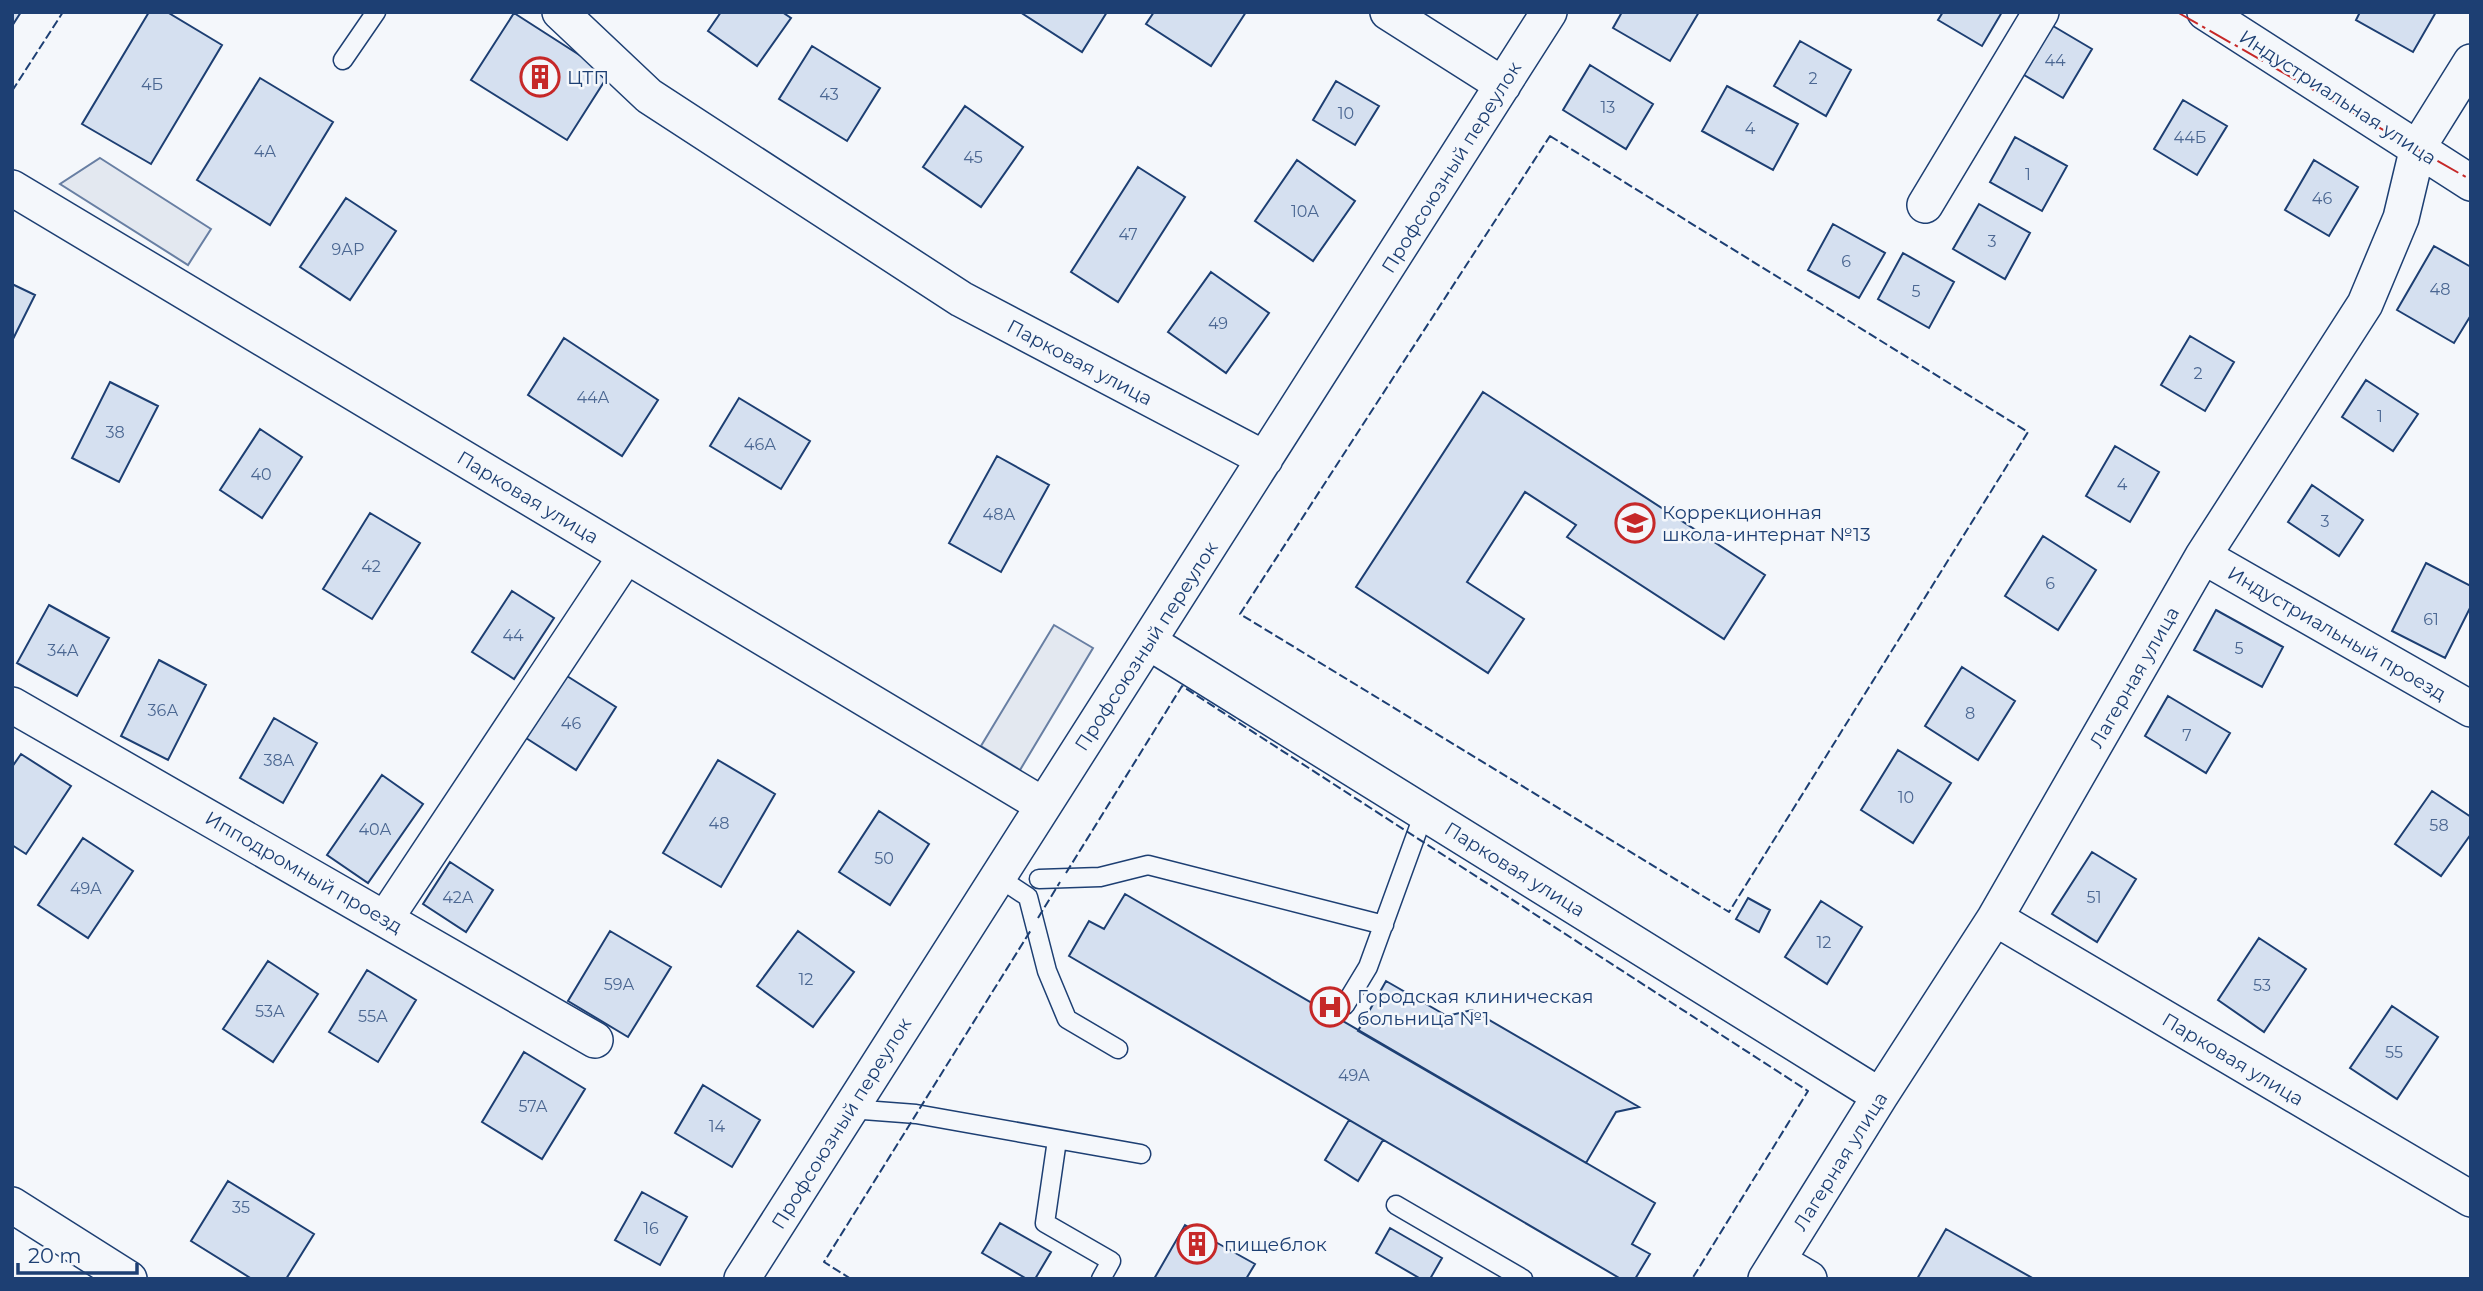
<svg xmlns="http://www.w3.org/2000/svg" width="2483" height="1291" font-family="Montserrat,sans-serif">
  <rect width="100%" height="100%" fill="#f4f7fb"/>
  <path fill="#e3e8f0" stroke="#687fa3" stroke-width="2" d="M100 158 211 229 188 265 60 184Z
    M1054 625 1093 648 1020 770 981 746Z"/>
  <path fill="#d5e0f0" stroke="#1d3f73" stroke-width="2" d="M12 12H21L12 26Z
    M149 12H167L222 45 151 164 82 124Z
    M721 12H782L791 18 757 66 708 31Z
    M1020 12H1107L1082 52Z
    M1154 12H1246L1211 66 1146 24Z
    M1622 12H1699L1670 61 1613 28Z
    M1943 12H2002L1982 46 1938 20Z
    M2360 12H2436L2413 52 2356 20Z
    M514 13 609 74 567 140 471 80Z
    M2048 23 2092 49 2063 98 2019 72Z
    M1800 41 1851 70 1826 116 1774 86Z
    M812 46 880 88 847 141 779 99Z
    M1590 65 1653 104 1626 149 1563 110Z
    M260 78 333 122 270 225 197 180Z
    M1336 81 1379 106 1355 145 1313 120Z
    M1727 86 1798 124 1773 170 1702 131Z
    M2183 100 2227 126 2197 175 2154 149Z
    M965 106 1023 147 981 207 923 167Z
    M2015 137 2067 166 2042 211 1990 182Z
    M1297 160 1355 201 1313 261 1255 221Z
    M2314 160 2358 187 2329 236 2285 210Z
    M1138 167 1185 197 1118 302 1071 272Z
    M346 198 396 231 350 300 300 267Z
    M1979 204 2030 233 2005 279 1953 249Z
    M1833 224 1885 253 1859 298 1808 270Z
    M2434 246 2471 267V315L2454 343 2397 310Z
    M1903 253 1954 282 1929 328 1878 299Z
    M1211 272 1269 313 1226 373 1168 332Z
    M12 284 35 295 12 341Z
    M2190 336 2234 362 2205 411 2161 385Z
    M564 338 658 400 622 456 528 395Z
    M2366 380 2418 414 2393 451 2342 417Z
    M110 382 158 406 119 482 72 458Z
    M1483 392 1765 575 1724 639 1567 537 1576 525 1525 492 1467 582 1524 619 1488 673 1356 587Z
    M739 398 810 441 781 489 710 446Z
    M260 429 302 457 262 518 220 490Z
    M2115 446 2159 472 2130 522 2086 496Z
    M997 456 1049 485 1001 572 949 543Z
    M2312 485 2363 520 2339 556 2288 522Z
    M370 513 420 543 372 619 323 589Z
    M2043 536 2096 570 2058 630 2005 596Z
    M2426 563 2471 586V606L2445 658 2392 631Z
    M512 591 554 618 514 679 472 652Z
    M49 605 109 638 77 696 17 663Z
    M2216 610 2283 647 2262 687 2194 650Z
    M159 660 206 685 168 760 121 736Z
    M1962 667 2015 701 1978 760 1925 726Z
    M567 676 616 707 576 770 526 738Z
    M2168 696 2230 733 2206 773 2145 736Z
    M274 718 317 743 283 803 240 778Z
    M1898 750 1951 783 1913 843 1861 810Z
    M21 754 71 786 26 854 12 845V767Z
    M718 760 775 794 721 887 663 853Z
    M382 775 423 804 368 883 327 855Z
    M2432 791 2471 817V834L2441 876 2395 844Z
    M879 811 929 844 890 905 839 872Z
    M83 838 133 871 88 938 38 905Z
    M2092 852 2136 879 2097 942 2052 914Z
    M450 862 493 890 466 932 423 904Z
    M1125 894 1655 1203 1632 1244 1650 1254 1635 1279H1621L1069 956 1089 921 1104 929Z
    M1748 898 1770 910 1759 932 1736 919Z
    M1821 901 1862 927 1827 984 1785 957Z
    M610 931 671 967 628 1037 568 1001Z
    M798 931 854 972 813 1027 757 986Z
    M2259 938 2306 969 2264 1032 2218 1000Z
    M268 961 318 994 273 1062 223 1029Z
    M367 970 416 1000 378 1062 329 1032Z
    M1386 981 1447 1016 1472 1010 1639 1107 1616 1112 1586 1163 1358 1031Z
    M2392 1006 2438 1037 2397 1099 2350 1068Z
    M524 1052 585 1089 542 1159 482 1122Z
    M703 1085 760 1120 732 1167 675 1133Z
    M1349 1120 1383 1140 1358 1181 1325 1160Z
    M228 1181 314 1234 286 1279H252L191 1241Z
    M642 1192 687 1217 660 1265 615 1240Z
    M1000 1223 1051 1252 1035 1279H1027L982 1253Z
    M1185 1225 1255 1264 1246 1279H1154Z
    M1390 1228 1442 1258 1430 1279H1421L1376 1253Z
    M1946 1229 2034 1279H1917Z"/>
  <g fill="none" stroke-linecap="round" stroke-linejoin="round">
    <g stroke="#1d3f73" stroke-width="21">
      <path id="service" d="M343 60 376 12
        M998 877 1028 897 1047 971 1067 1019 1118 1049
        M1039 879 1100 877 1148 865 1384 925
        M1345 1005 1368 967 1424 813
        M850 1109 916 1114 1141 1154
        M1057 1140 1045 1223 1111 1261 1101 1279
        M1396 1205 1523 1279"/>
    </g>
    <g stroke="#1d3f73" stroke-width="38">
      <path id="minor" d="M560 12 649 96 961 299 1265 459
        M1388 12 1503 85
        M2205 12 2471 183
        M12 188 1043 805
        M1925 205 2041 12
        M2203 556 2471 709
        M1149 642 1880 1096
        M12 705 595 1040
        M1995 918 2471 1199
        M385 919 626 556
        M12 1205 129 1279
        M1778 1261 1809 1279
        M742 1279 1549 12
        M1766 1279 1880 1096 1995 918 2203 556 2365 304 2401 218 2418 147 2471 62"/>
    </g>
    <use href="#service" stroke="#f4f7fb" stroke-width="18"/>
    <use href="#minor" stroke="#f4f7fb" stroke-width="35"/>
    <path stroke="#1d3f73" stroke-width="2" stroke-dasharray="9 3.5" stroke-linecap="butt" d="M12 91 63 12
      M1550 136 2028 432 1729 912 1240 614Z
      M1066 873 1182 686 1808 1091 1692 1279
      M1038 918 1060 882
      M851 1279 824 1262 1031 930"/>
    <path stroke="#c62828" stroke-width="2" stroke-dasharray="24 5 3.5 5" stroke-linecap="butt" d="M2177 12 2471 180"/>
  </g>
  <defs>
    <g id="building-ring" transform="scale(2.0125)"><circle r="9.5" fill="#f4f7fb" stroke="#c62828" stroke-width="1.5"/><path d="M-4-6H4V6H1V3H-1V6H-4ZM-2.5-4.3h1.7v1.8h-1.7ZM.8-4.3h1.7v1.8H.8ZM-2.5-1h1.7V.8h-1.7ZM.8-1h1.7V.8H.8Z" fill="#c62828"/></g>
    <g id="school-ring" transform="scale(2.0125)"><circle r="9.5" fill="#f4f7fb" stroke="#c62828" stroke-width="1.5"/><path d="M0-5L7-2L0 1L-7-2ZM-4 1L0 2.5L4 1V4Q0 6-4 4Z" fill="#c62828"/></g>
    <g id="hospital-ring" transform="scale(2.0125)"><circle r="9.5" fill="#f4f7fb" stroke="#c62828" stroke-width="1.5"/><path d="M-5-5h3v3.5h4V-5h3V5h-3V1.5h-4V5h-3Z" fill="#c62828"/></g>
  </defs>
  <g fill-rule="evenodd">
    <use href="#building-ring" x="540" y="77"/>
    <use href="#school-ring" x="1635" y="523"/>
    <use href="#hospital-ring" x="1330" y="1007"/>
    <use href="#building-ring" x="1197" y="1244"/>
  </g>
  <g text-anchor="middle" stroke-width="5" stroke-linejoin="round" paint-order="stroke">
    <g font-size="16" fill="#4b6792">
      <text x="2055" y="66">44</text>
      <text x="1813" y="84">2</text>
      <text x="152" y="90">4Б</text>
      <text x="829" y="100">43</text>
      <text x="1608" y="113">13</text>
      <text x="1346" y="119">10</text>
      <text x="1750" y="134">4</text>
      <text x="2190" y="143">44Б</text>
      <text x="265" y="157">4А</text>
      <text x="973" y="163">45</text>
      <text x="2028" y="180">1</text>
      <text x="2322" y="204">46</text>
      <text x="1305" y="217">10А</text>
      <text x="1128" y="240">47</text>
      <text x="1992" y="247">3</text>
      <text x="348" y="255">9АР</text>
      <text x="1846" y="267">6</text>
      <text x="2440" y="295">48</text>
      <text x="1916" y="297">5</text>
      <text x="1218" y="329">49</text>
      <text x="2198" y="379">2</text>
      <text x="593" y="403">44А</text>
      <text x="2380" y="422">1</text>
      <text x="115" y="438">38</text>
      <text x="760" y="450">46А</text>
      <text x="261" y="480">40</text>
      <text x="2122" y="490">4</text>
      <text x="999" y="520">48А</text>
      <text x="2325" y="527">3</text>
      <text x="371" y="572">42</text>
      <text x="2050" y="589">6</text>
      <text x="2431" y="625">61</text>
      <text x="513" y="641">44</text>
      <text x="2239" y="654">5</text>
      <text x="63" y="656">34А</text>
      <text x="163" y="716">36А</text>
      <text x="1970" y="719">8</text>
      <text x="571" y="729">46</text>
      <text x="2187" y="741">7</text>
      <text x="279" y="766">38А</text>
      <text x="1906" y="803">10</text>
      <text x="719" y="829">48</text>
      <text x="2439" y="831">58</text>
      <text x="375" y="835">40А</text>
      <text x="884" y="864">50</text>
      <text x="86" y="894">49А</text>
      <text x="458" y="903">42А</text>
      <text x="2094" y="903">51</text>
      <text x="1824" y="948">12</text>
      <text x="806" y="985">12</text>
      <text x="619" y="990">59А</text>
      <text x="2262" y="991">53</text>
      <text x="270" y="1017">53А</text>
      <text x="373" y="1022">55А</text>
      <text x="2394" y="1058">55</text>
      <text x="1354" y="1081">49А</text>
      <text x="533" y="1112">57А</text>
      <text x="717" y="1132">14</text>
      <text x="241" y="1213">35</text>
      <text x="651" y="1234">16</text>
    </g>
    <g font-size="19" fill="#1d3f73" stroke="#f4f7fb" text-anchor="start">
      <text x="567" y="84">ЦТП</text>
      <text x="1662" y="519">Коррекционная<tspan x="1662" dy="22">школа-интернат №13</tspan></text>
      <text x="1357" y="1003">Городская клиническая<tspan x="1357" dy="22">больница №1</tspan></text>
      <text x="1224" y="1251">пищеблок</text>
    </g>
    <g font-size="19" fill="#1d3f73" stroke="#f4f7fb">
      <text transform="translate(2338 97) rotate(33)" y="7">Индустриальная улица</text>
      <text transform="translate(1451 167) rotate(-58)" y="7">Профсоюзный переулок</text>
      <text transform="translate(1080 362) rotate(28)" y="7">Парковая улица</text>
      <text transform="translate(528 497) rotate(31)" y="7">Парковая улица</text>
      <text transform="translate(2337 633) rotate(30)" y="7">Индустриальный проезд</text>
      <text transform="translate(1146 646) rotate(-57)" y="7">Профсоюзный переулок</text>
      <text transform="translate(2134 677) rotate(-60)" y="7">Лагерная улица</text>
      <text transform="translate(1515 869) rotate(32)" y="7">Парковая улица</text>
      <text transform="translate(304 872) rotate(30)" y="7">Ипподромный проезд</text>
      <text transform="translate(2233 1059) rotate(31)" y="7">Парковая улица</text>
      <text transform="translate(841 1123) rotate(-58)" y="7">Профсоюзный переулок</text>
      <text transform="translate(1840 1161) rotate(-58)" y="7">Лагерная улица</text>
    </g>
  </g>
  <rect width="2483" height="1291" fill="none" stroke="#1d3f73" stroke-width="28"/>
  <path d="M18 1263v10h119v-10" fill="none" stroke="#1d3f73" stroke-width="3.5"/>
  <text x="28" y="1263" font-size="21" fill="#1d3f73" stroke="#f4f7fb" stroke-width="5" paint-order="stroke">20 m</text>
</svg>
